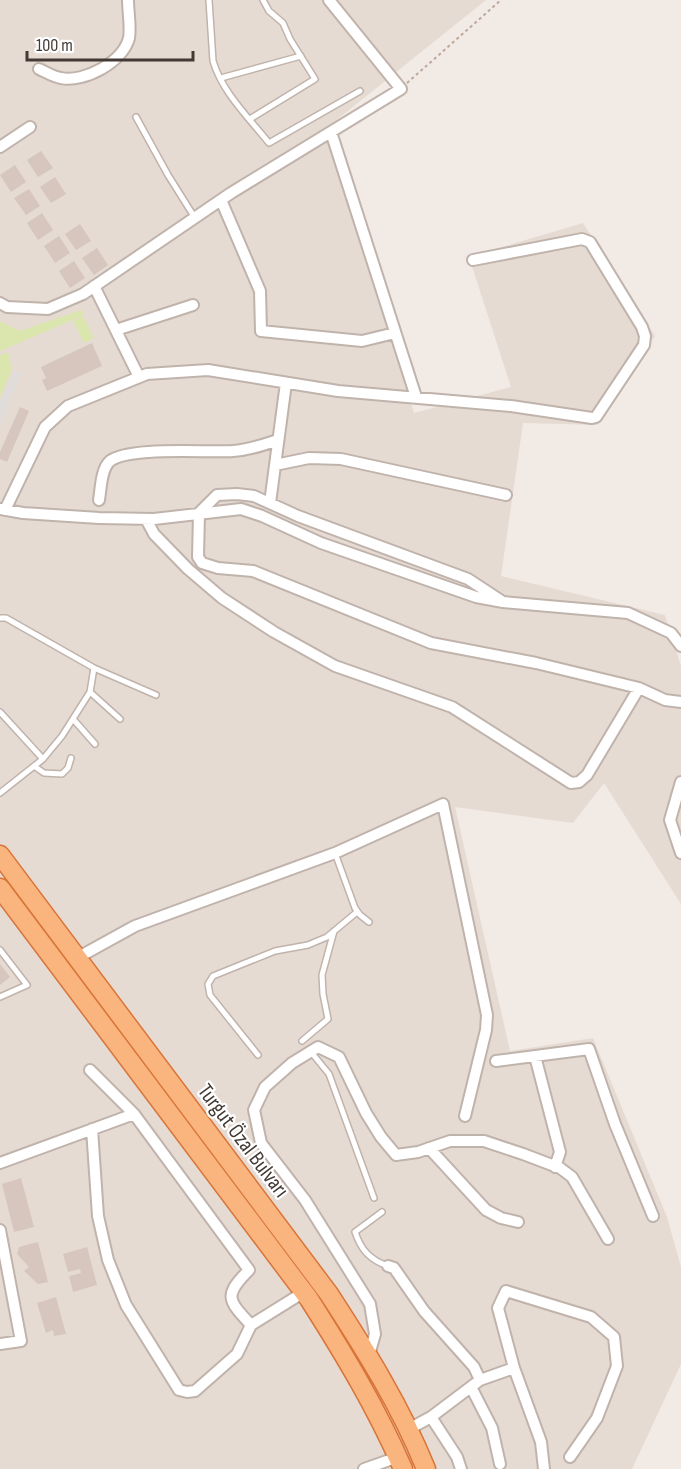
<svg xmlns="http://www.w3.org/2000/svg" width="681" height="1469" font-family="'Sofia Sans Condensed',sans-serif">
  <rect width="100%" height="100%" fill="#f2eae5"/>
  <path fill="#e6dbd3" d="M0 0H486L324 130 414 413 511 387 469 257 583 223 655 336 597 425 523 423 501 576 665 615 681 666V904L604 783 573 823 455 807 510 1051 593 1038 667 1217 681 1267V1364L632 1469H0Z"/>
  <path fill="#dbe6ae" d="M81 310 84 315 0 351V321L20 331Z
    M83 316 94 338 84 343 73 321Z
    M8 352 12 369 0 398V355Z"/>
  <path fill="#e0dcda" d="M14 370 22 373 0 425V402Z"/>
  <path fill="#d6c6bd" d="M41 151 53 168 38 177 27 160Z
    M15 165 26 182 11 192 0 175Z
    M55 177 66 194 51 203 40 187Z
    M29 189 40 206 26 215 14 198Z
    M42 213 53 230 38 240 27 223Z
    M80 224 91 241 76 250 65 234Z
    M59 236 70 253 55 263 44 246Z
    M97 248 108 265 94 275 82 258Z
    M74 261 85 278 70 288 59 271Z
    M92 343 102 366 47 391 42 380 46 378 41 367Z
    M20 407 29 411 7 462 0 459V452Z
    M0 964 10 977 0 985Z
    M21 1178 34 1227 14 1232 2 1184Z
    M38 1242 48 1282 38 1284 24 1271 29 1267 17 1254 19 1247Z
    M87 1247 97 1285 73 1292 69 1276 81 1273 80 1269 68 1272 63 1254Z
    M56 1297 66 1334 54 1336 53 1330 46 1333 37 1303Z"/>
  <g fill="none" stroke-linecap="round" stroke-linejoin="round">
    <g stroke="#c0b3ab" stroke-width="8">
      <path id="service" d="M209 0 213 61C222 92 249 118 269 143L360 91
        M221 78 301 56
        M136 117 168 175 195 218
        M250 119 315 79 290 39 283 23 269 11 263 0
        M0 618H6L94 668 156 695
        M90 692 120 719
        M0 712 43 759
        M73 719 95 744
        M34 766 44 773 62 774 68 768 71 758
        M0 793 43 759 62 736 90 692 94 668
        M335 853 355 908 360 915 369 922
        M0 950 27 985 0 997
        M302 1041 328 1019 323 994 322 975 334 931
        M311 1052 329 1074 374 1198
        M258 1055 210 995 208 984 213 976 275 951 308 945 327 937 357 912
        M382 1212 355 1232C361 1250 370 1260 388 1266"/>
    </g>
    <g stroke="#c0b3ab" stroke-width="14">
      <path id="minor" d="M39 69C46 72 53 77 61 78 84 83 123 62 129 38 131 27 128 11 128 0
        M331 132 416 397
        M0 147 30 127
        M221 200 260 291 261 331 362 341 395 333
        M94 286 139 377
        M0 303 7 307 48 309 83 294 231 193 401 89 329 0
        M116 330 193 305
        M275 465 309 458 341 459 506 495
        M99 500C101 488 101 469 110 461 129 446 208 453 233 451 249 450 263 445 278 440
        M270 503 286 383
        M0 509 23 513 99 518 154 519 241 509 262 516 321 543 476 597 503 602 628 613 671 633 681 646
        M5 510 45 427 68 406 147 374 208 370 338 391 511 406 592 418 596 417 644 345 645 336 642 327 590 242 582 239 473 260
        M146 519 154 534 188 569 222 598 274 632 335 666 452 707 571 783 579 782 587 775 639 688
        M503 602 468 579 298 516 254 496 237 494 217 495 199 513 198 557 202 563 218 568 253 571 431 643 536 663 639 688 665 700 681 702
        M681 782 670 820 681 853
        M77 958 135 926 335 853 443 804 487 1015 486 1030 465 1116
        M535 1056 560 1152 555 1167
        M496 1061 589 1049 615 1124 653 1216
        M90 1070 134 1114 249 1270C223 1296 228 1300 251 1325
        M92 1129 98 1216 108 1260 126 1305 179 1390 187 1392 195 1391 237 1354 251 1325 304 1292
        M429 1148 486 1210 501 1218 518 1222
        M0 1163 134 1114
        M0 1230 21 1341 0 1344
        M388 1266 394 1268 424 1311 474 1367 480 1380
        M369 1355 375 1334 370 1304 305 1200 261 1143 254 1110 265 1087 292 1063 318 1047 339 1057 366 1113 381 1137 396 1155 418 1152 450 1141H484L523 1154 560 1168 572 1177 608 1239
        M514 1368 541 1442 544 1469
        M471 1387 492 1428 500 1464
        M431 1417 457 1457 461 1469
        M409 1429 431 1417 480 1380 514 1368 498 1308 506 1291 591 1317 614 1337 617 1366 597 1418 570 1457
        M364 1469 398 1457"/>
    </g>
    <g stroke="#d97438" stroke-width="21">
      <path id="trunk" d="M0 855 329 1294C366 1351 401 1407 426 1469
        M0 888 309 1299C344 1354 377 1409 403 1469"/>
    </g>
    <path stroke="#bea899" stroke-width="2" stroke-dasharray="3 3" stroke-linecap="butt" d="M407 83 501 0"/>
    <use href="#service" stroke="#fff" stroke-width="5"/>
    <use href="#minor" stroke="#fff" stroke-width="10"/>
    <use href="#trunk" stroke="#fab47e" stroke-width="18"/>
  </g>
  <g text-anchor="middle" stroke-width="4.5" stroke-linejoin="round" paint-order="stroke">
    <g font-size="22" fill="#443a35" stroke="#fff">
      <text transform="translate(244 1140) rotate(53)" y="8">Turgut Özal Bulvarı</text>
    </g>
  </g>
  <path d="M27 51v9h166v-9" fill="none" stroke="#443a35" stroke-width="3"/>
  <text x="36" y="51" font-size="18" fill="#443a35" stroke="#ffffff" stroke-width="4.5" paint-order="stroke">100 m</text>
</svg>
